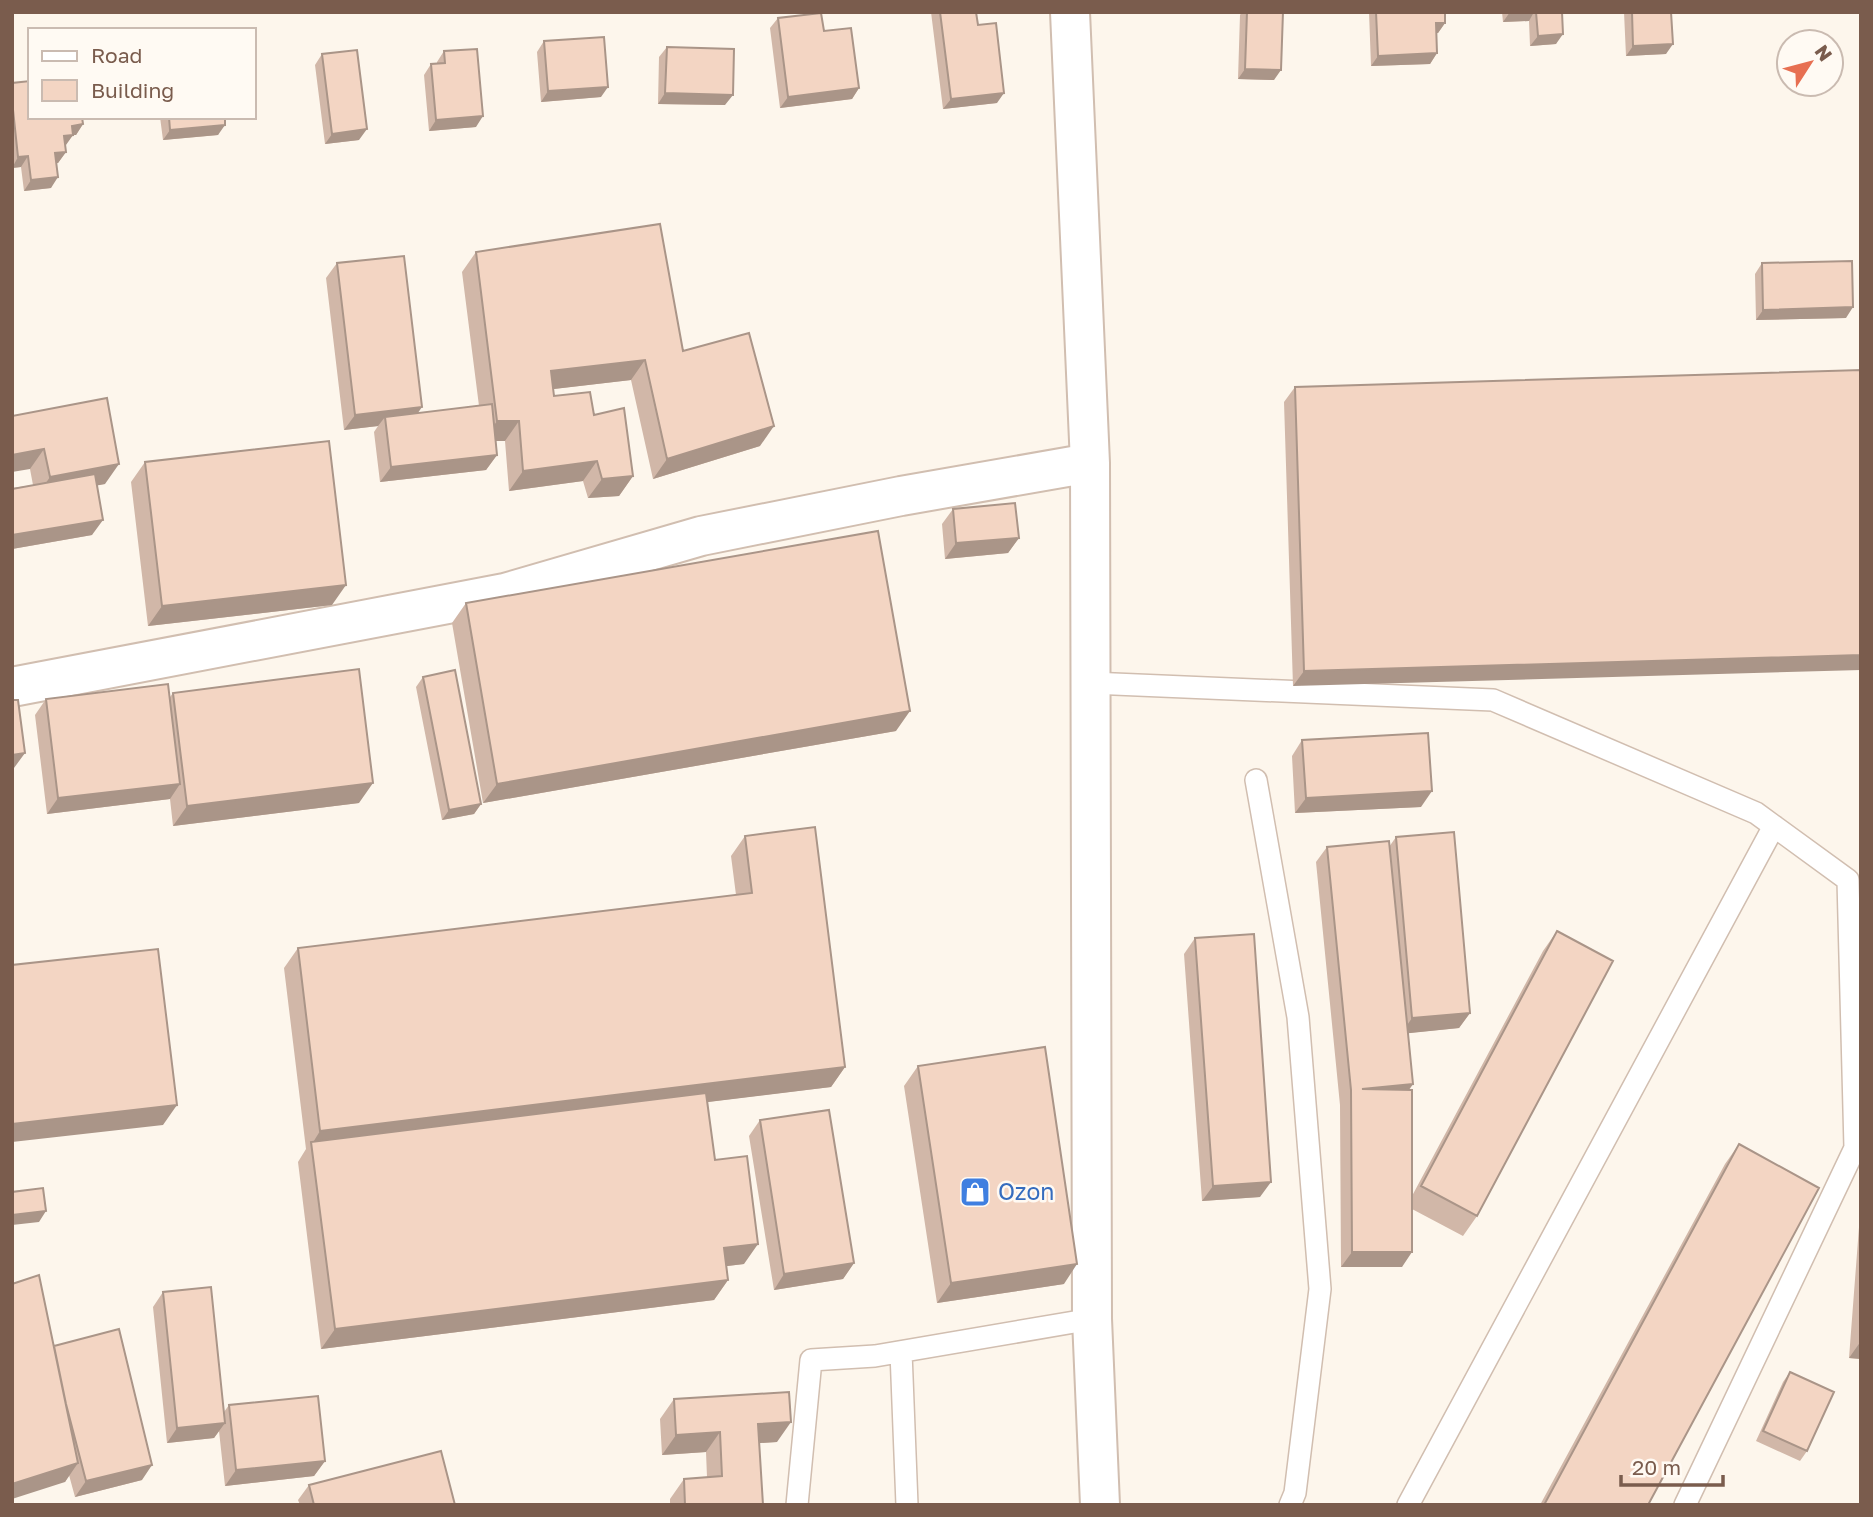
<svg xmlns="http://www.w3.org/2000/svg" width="1873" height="1517" font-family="'Golos Text',sans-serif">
  <rect width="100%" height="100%" fill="#fdf6ec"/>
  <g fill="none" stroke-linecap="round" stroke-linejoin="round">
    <g stroke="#d1beb0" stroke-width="24">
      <path id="service" d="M1091 683 1493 700 1756 813 1848 880 1855 1148 1685 1505
        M1256 780 1298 1017 1320 1289 1295 1493 1290 1505
        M901 1352 907 1505
        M797 1505 811 1360 875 1356 1092 1319
        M1408 1505 1774 826"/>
    </g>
    <g stroke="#d1beb0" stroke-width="42">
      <path id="minor" d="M1070 12 1090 463 1092 1319 1100 1505
        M12 687 505 593 701 536 901 496 1090 463"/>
    </g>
    <use href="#service" stroke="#fff" stroke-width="21"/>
    <use href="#minor" stroke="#fff" stroke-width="38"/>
  </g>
  <path fill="#d1b7a8" d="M931 12H976L978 25 997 103 943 109Z
    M1242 12H1283L1274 80 1238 79 1240 15Z
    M1369 12H1445V23L1438 33H1436L1437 53 1430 64 1371 66Z
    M1502 12H1562L1556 44 1530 46 1529 21 1503 22Z
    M1624 12H1671L1666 54 1626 56Z
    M778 18 824 31 859 88 852 99 780 108 770 28Z
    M544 41 601 97 541 102 537 52Z
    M667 47 725 105 658 104 659 57Z
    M444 51 476 127 429 131 424 75 431 64H437V62Z
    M322 54 359 140 325 144 315 65Z
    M12 83 83 124 76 135H73L65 145 66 152 58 163H56L51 188 24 191 21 167 12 168Z
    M160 117H225L218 135 163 140Z
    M476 252 683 351 760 446 653 479 631 380 553 389 554 396 594 415 633 476 619 496 588 498 583 481 509 491 505 441H496L497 455 486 470 380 482 374 432 378 426 344 430 326 278 337 263 418 413 479 406 462 272Z
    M1762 263 1846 318 1756 320 1755 274Z
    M1861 370 1293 686 1284 402 1295 387Z
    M12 416 105 484 97 485 92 535 12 549V488L33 485 30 469Z
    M145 462 332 605 148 626 131 482Z
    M953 509 1019 538 1008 553 945 559 942 524Z
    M466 603 896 731 483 803 452 623Z
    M423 677 481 804 474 814 442 820 416 687Z
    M173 693 359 803 173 826 170 799 47 814 35 715 46 699 170 697Z
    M1302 740 1421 807 1295 813 1292 756Z
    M745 836 845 1067 831 1087 707 1102 715 1160 744 1264 727 1266 728 1280 714 1300 321 1349 298 1162 306 1149 284 968 298 948 736 895 731 856Z
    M1396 837 1470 1013 1459 1028 1408 1033 1413 1084 1409 1090 1412 1196 1543 951 1557 931 1477 1216 1463 1236 1412 1209 1402 1267H1341L1340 1105 1316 862 1327 847H1389Z
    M1195 938 1260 1197 1202 1201 1184 954Z
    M918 1066 1064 1284 937 1303 904 1086Z
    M760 1120 854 1263 843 1279 774 1290 749 1136Z
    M1739 1144 1648 1505H1540L1725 1164Z
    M1861 1201V1359L1849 1358Z
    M163 1292 224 1412 229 1405 325 1461 314 1476 225 1486 219 1431 214 1438 167 1443 153 1307Z
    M54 1346 142 1480 75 1497 69 1475 65 1482Z
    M1790 1372 1807 1451 1800 1461 1756 1441 1783 1382Z
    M674 1399 777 1442 759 1443 763 1505H670V1499L684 1479 707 1477 706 1452 662 1455 660 1419Z
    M309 1485 455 1505H300L298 1500Z"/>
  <path fill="#aa9588" d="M1510 12H1534L1529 21 1503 22Z
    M1436 23H1445L1438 33 1428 34Z
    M1563 34 1556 44 1530 46 1538 36Z
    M1673 44 1666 54 1626 56 1633 46Z
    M1437 53 1430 64 1371 66 1378 56Z
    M1245 69 1281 70 1274 80 1238 79Z
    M608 87 601 97 541 102 548 91Z
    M859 88 852 99 780 108 788 97Z
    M665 93 733 95 725 105 658 104Z
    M1004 93 997 103 943 109 951 99Z
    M483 116 476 127 429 131 436 120Z
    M83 124 76 135H73L66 145 56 146 72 126Z
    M225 125 218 135 163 140 170 130Z
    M367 129 359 140 325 144 332 134Z
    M66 152 58 163 48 164 55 153Z
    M28 156 21 167 12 168 18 157Z
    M58 177 51 188 24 191 31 180Z
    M1853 307 1846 318 1756 320 1763 310Z
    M645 360 631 380 537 391 551 371Z
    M422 407 411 423 385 417 378 426 344 430 355 415Z
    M497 421H519L505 441H483Z
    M774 426 760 446 653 479 667 459Z
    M44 449 30 469 12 472V455Z
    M497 455 486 470 380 482 391 467Z
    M597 461 583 481 509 491 523 471Z
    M119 464 105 484 36 497 50 477Z
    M633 476 619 496 588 498 602 479Z
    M103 520 92 535 12 549V535Z
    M1019 538 1008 553 945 559 956 543Z
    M346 585 332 605 148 626 162 606Z
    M1861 655V670L1293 686 1304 671Z
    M910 711 896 731 483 803 497 784Z
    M25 753 14 768H12V755Z
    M373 783 359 803 173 826 187 806Z
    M180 784 170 799 47 814 58 798Z
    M1432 791 1421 807 1295 813 1306 798Z
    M481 804 474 814 442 820 449 810Z
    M1470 1013 1459 1028 1401 1034 1412 1018Z
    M845 1067 831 1087 313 1150 312 1144 320 1131Z
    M1413 1084 1402 1099 1362 1089Z
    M177 1105 163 1125 12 1142V1124Z
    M1271 1182 1260 1197 1202 1201 1213 1186Z
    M46 1211 39 1222 12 1225V1215Z
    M758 1244 744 1264 711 1268 724 1248Z
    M1352 1252H1412L1402 1267H1341Z
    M854 1263 843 1279 774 1290 784 1274Z
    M1077 1264 1064 1284 937 1303 951 1283Z
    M728 1280 714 1300 321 1349 335 1329Z
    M1861 1341V1359L1849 1358Z
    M791 1422 777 1442 744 1444 758 1424Z
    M225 1423 214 1438 167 1443 177 1428Z
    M720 1432 706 1452 662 1455 676 1435Z
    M325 1461 314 1476 225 1486 236 1470Z
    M78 1463 65 1482 12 1499V1484Z
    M152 1465 142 1480 75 1497 86 1481Z"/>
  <path fill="#f3d5c3" stroke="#aa9588" stroke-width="2" d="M940 12H976L978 25 996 23 1004 93 951 99Z
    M1247 12H1283L1281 70 1245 69Z
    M1376 12H1445V23H1436L1437 53 1378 56Z
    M1536 12H1562L1563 34 1538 36Z
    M1632 12H1671L1673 44 1633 46Z
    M821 13 824 31 851 28 859 88 788 97 778 18Z
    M604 37 608 87 548 91 544 41Z
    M667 47 734 49 733 95 665 93Z
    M477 49 483 116 436 120 431 64 445 63 444 51Z
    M357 50 367 129 332 134 322 54Z
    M30 81V117H82L83 124 72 126 73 135 64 136 66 152 55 153 58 177 31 180 28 156 18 157 12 100V83Z
    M169 117H225V125L170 130Z
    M660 224 683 351 749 333 774 426 667 459 645 360 551 371 554 396 590 392 594 415 624 408 633 476 602 479 597 461 523 471 519 421H497L476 252Z
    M404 256 422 407 355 415 337 263Z
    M1852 261 1853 307 1763 310 1762 263Z
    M1861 370V655L1304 671 1295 387Z
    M107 398 119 464 50 477 44 449 12 455V416Z
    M492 404 497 455 391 467 385 417Z
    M329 441 346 585 162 606 145 462Z
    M95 474 103 520 12 535V489Z
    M1015 503 1019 538 956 543 953 509Z
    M878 531 910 711 497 784 466 603Z
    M359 669 373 783 187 806 173 693Z
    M455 670 481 804 449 810 423 677Z
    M168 684 180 784 58 798 46 699Z
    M12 700H18L25 753 12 755Z
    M1428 733 1432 791 1306 798 1302 740Z
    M815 827 845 1067 320 1131 298 948 752 893 745 836Z
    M1454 832 1470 1013 1412 1018 1396 837Z
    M1389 841 1413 1084 1362 1089 1412 1090V1252H1352L1351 1090 1327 847Z
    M1557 931 1613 961 1477 1216 1421 1186Z
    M1254 934 1271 1182 1213 1186 1195 938Z
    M158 949 177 1105 12 1124V965Z
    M1045 1047 1077 1264 951 1283 918 1066Z
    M706 1093 715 1160 747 1156 758 1244 724 1248 728 1280 335 1329 311 1142Z
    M829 1110 854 1263 784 1274 760 1120Z
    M1739 1144 1819 1188 1648 1505H1544Z
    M43 1188 46 1211 12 1215V1192Z
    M39 1275 78 1463 12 1484V1284Z
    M211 1287 225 1423 177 1428 163 1292Z
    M119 1329 152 1465 86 1481 66 1404 54 1346Z
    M1790 1372 1834 1392 1807 1451 1763 1431Z
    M789 1392 791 1422 758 1424 763 1505H685L684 1479 722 1476 720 1432 676 1435 674 1399Z
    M318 1396 325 1461 236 1470 229 1405Z
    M441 1451 455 1505H314L309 1485Z"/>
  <defs>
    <g id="shop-square" transform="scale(1.575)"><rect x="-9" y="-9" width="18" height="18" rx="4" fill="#3f7fe0" stroke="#fffaf3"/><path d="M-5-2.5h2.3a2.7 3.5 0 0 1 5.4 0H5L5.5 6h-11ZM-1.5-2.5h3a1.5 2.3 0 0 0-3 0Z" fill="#fff"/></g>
  </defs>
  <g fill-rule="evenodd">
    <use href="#shop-square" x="975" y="1192"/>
  </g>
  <g text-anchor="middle" stroke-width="5" stroke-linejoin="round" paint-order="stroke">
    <g font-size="23" fill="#366cbe" stroke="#fffaf3" text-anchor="start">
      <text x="998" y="1200">Ozon</text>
    </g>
  </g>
  <rect width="1873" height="1517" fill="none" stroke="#7a5c4d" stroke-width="28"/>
  <rect x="28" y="28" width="228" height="91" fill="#fffaf3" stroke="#cabbb1" stroke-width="2"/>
  <rect x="42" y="51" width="35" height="10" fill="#ffffff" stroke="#cabbb1" stroke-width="2"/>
  <text x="91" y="63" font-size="21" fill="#7a5c4d">Road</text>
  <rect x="42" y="80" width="35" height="21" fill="#f3d5c3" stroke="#cabbb1" stroke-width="2"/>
  <text x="91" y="98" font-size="21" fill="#7a5c4d">Building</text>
  <g transform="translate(1810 63) rotate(54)"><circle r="33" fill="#fffaf3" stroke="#cabbb1" stroke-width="2"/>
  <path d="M0-5L12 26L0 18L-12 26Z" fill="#e76f51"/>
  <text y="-10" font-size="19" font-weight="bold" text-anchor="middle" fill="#7a5c4d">N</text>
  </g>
  <path d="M1621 1475v10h102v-10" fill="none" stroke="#7a5c4d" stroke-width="3.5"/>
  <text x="1632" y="1475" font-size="21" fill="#7a5c4d" stroke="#fffaf3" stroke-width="5" paint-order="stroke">20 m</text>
</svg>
